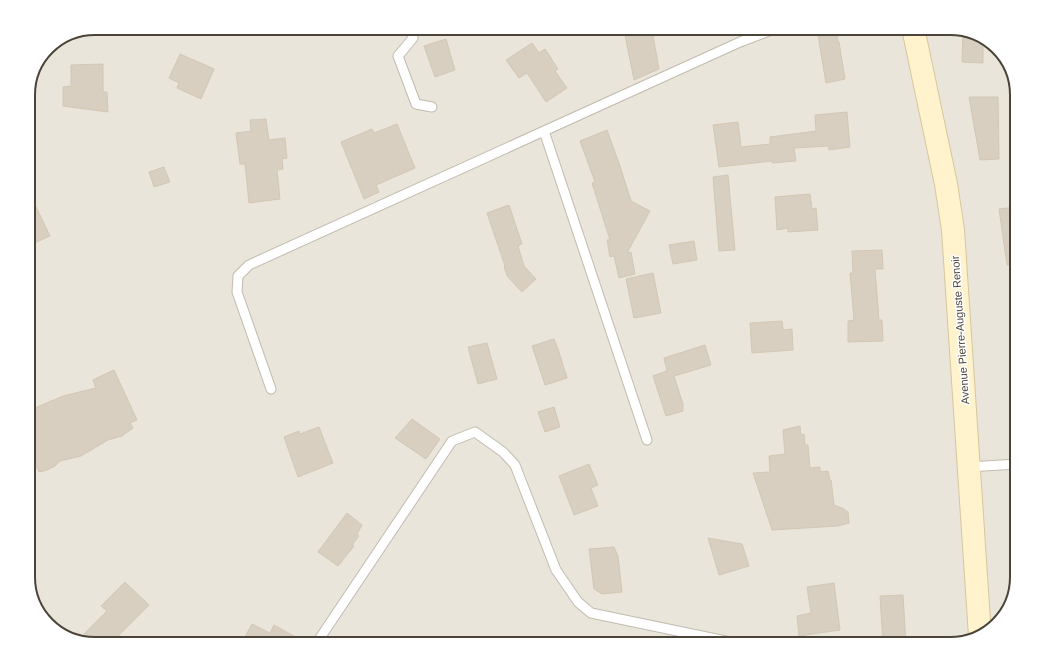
<svg xmlns="http://www.w3.org/2000/svg" width="1045" height="672" font-family="Arial,sans-serif">
  <rect width="100%" height="100%" fill="#f6f3ec"/>
  <path fill="#eae5da" d="M950 28 987 39 1008 61 1017 91V577L1006 614 983 635 950 644H95L58 633 37 611 28 581V91L48 48 70 33Z"/>
  <path fill="#d8cfc1" stroke="#d3c7b4" d="M624 30H652L659 69 634 80Z
    M963 32 983 38V63L962 62Z
    M837 33 838 42H839L845 79 826 83 818 35Z
    M446 39 455 70 435 77 424 46Z
    M532 43 539 53 545 49 558 69 555 71 567 88 546 102 527 73 519 78 506 60Z
    M180 54 214 69 201 99 177 88 179 83 169 78Z
    M103 64V92H107L108 112 63 106V87L71 86V65Z
    M969 97H998L999 159 980 160Z
    M847 112 850 147 829 150 828 146 794 148 796 161 772 163V161L719 167 713 125 738 122 741 147 770 144V137L816 131 815 115Z
    M266 119 269 140 285 138 287 158 282 159 283 169 277 170 280 199 249 203 245 164H240L236 133 251 131 250 120Z
    M397 124 415 168 376 185 379 192 364 199 341 142 372 129 374 133Z
    M607 130 620 166 631 201 650 211 627 253 631 252 635 274 619 278 614 256 610 257 607 240H610L592 183 595 182 580 141Z
    M164 167 170 182 154 187 149 172Z
    M728 175 735 250 719 251 713 177Z
    M28 190 50 236 28 246Z
    M810 194 812 209 816 208 818 230 788 232V228L777 230 775 197Z
    M509 205 522 244 518 246 524 266 536 279 522 292 507 276 504 266H505L487 213Z
    M1017 207V265H1007L999 209Z
    M694 241 697 260 673 264 669 245Z
    M882 250 883 269H875L879 320H882L883 341 848 342V321L854 320 850 273H853L852 251Z
    M653 273 661 313 634 318 626 279Z
    M782 321 783 330 792 329 793 350 752 353 750 323Z
    M554 339 559 352 567 378 545 385 532 346Z
    M487 343 497 379 478 384 468 347Z
    M705 345 711 365 674 376 683 404V411L666 416 653 376 667 371 664 358Z
    M114 370 137 420 130 423 133 428 122 436 108 440 81 456 60 461 55 466 47 470 39 472 37 467 28 471V411L63 396 96 388 93 380Z
    M554 407 560 427 545 432 538 412Z
    M412 419 440 439 426 459 395 438Z
    M800 426 801 435 804 434 805 445H808L810 468 820 467V472L828 471 830 480H831L834 505 844 509 848 512 849 523 838 526 772 530 753 473 770 472 769 456 785 454 783 430Z
    M319 427 333 463 298 477 284 437 299 431 300 434Z
    M589 464 598 485 591 488 598 506 574 515 559 476Z
    M347 513 362 525 357 534 359 536 352 545 354 546 338 566 318 552Z
    M708 538 742 544 749 566 719 575Z
    M614 547 618 556 622 592 602 594 594 589 589 549Z
    M125 582 149 605 110 644H95L79 639 107 611 101 606Z
    M834 583 840 630 799 636 797 616 811 613 807 587Z
    M903 595 906 644H883L880 596Z
    M252 624 270 633 274 625 308 644H241Z"/>
  <g fill="none" stroke-linecap="round" stroke-linejoin="round">
    <g stroke="#c2bbae" stroke-width="11">
      <path id="service" d="M411 31 413 38 398 56 416 104 432 107
        M544 131 647 440
        M271 389 237 292 238 276 249 265 740 42 774 29
        M969 467 1017 464
        M316 644 452 441 475 432 503 452 515 465 556 570 578 602 591 613 740 644"/>
    </g>
    <g stroke="#d6c79b" stroke-width="24">
      <path id="secondary" d="M913 28 946 184 953 230 980 636"/>
    </g>
    <use href="#service" stroke="#fff" stroke-width="9"/>
    <use href="#secondary" stroke="#fff3cd" stroke-width="22"/>
  </g>
  <g text-anchor="middle" stroke-width="3" stroke-linejoin="round" paint-order="stroke">
    <g font-size="11" fill="#4b4439" stroke="#fff">
      <text transform="translate(960 330) rotate(-94)" y="4">Avenue Pierre-Auguste Renoir</text>
    </g>
  </g>
  <path d="M0 0H1045V672H0ZM95 35H950A60 60 0 0 1 1010 95V577A60 60 0 0 1 950 637H95A60 60 0 0 1 35 577V95A60 60 0 0 1 95 35Z" fill="#fff" fill-rule="evenodd"/>
  <path fill="none" stroke="#4b4439" stroke-width="2" d="M95 35H950A60 60 0 0 1 1010 95V577A60 60 0 0 1 950 637H95A60 60 0 0 1 35 577V95A60 60 0 0 1 95 35Z"/>
</svg>
